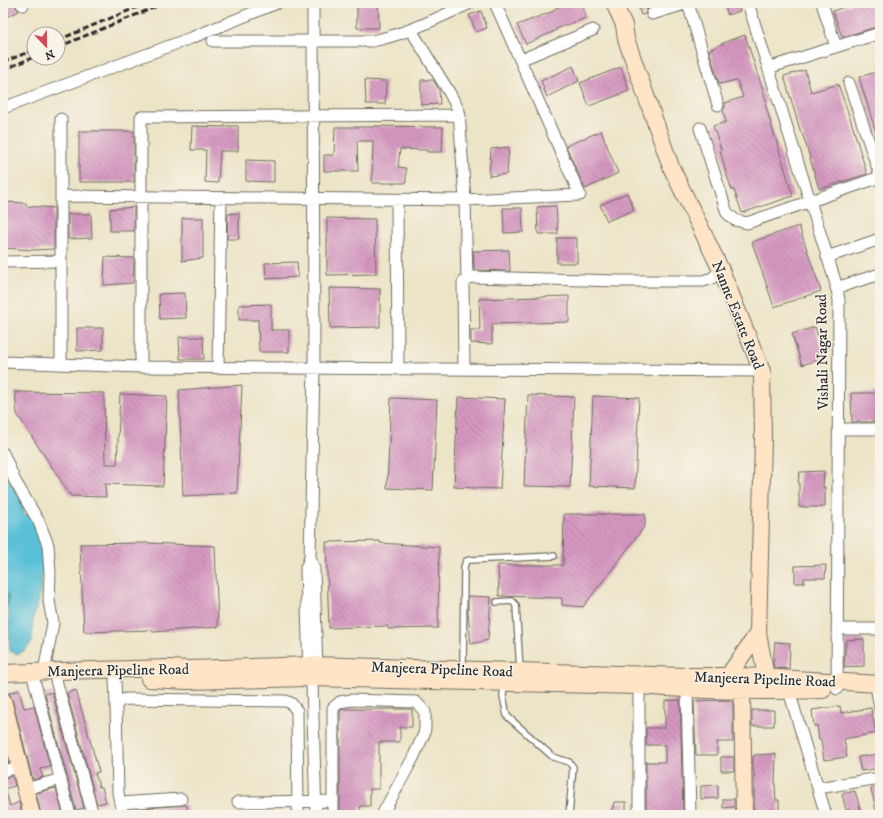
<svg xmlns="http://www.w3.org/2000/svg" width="883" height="818" font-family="'IM FELL DW Pica',serif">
  <defs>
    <pattern id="building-back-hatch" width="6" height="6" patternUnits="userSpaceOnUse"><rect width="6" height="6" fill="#d698c1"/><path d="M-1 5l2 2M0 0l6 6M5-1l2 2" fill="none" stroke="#ae7c9d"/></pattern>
  </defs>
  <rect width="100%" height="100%" fill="#f7f3e8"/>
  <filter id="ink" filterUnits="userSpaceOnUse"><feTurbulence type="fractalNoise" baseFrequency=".025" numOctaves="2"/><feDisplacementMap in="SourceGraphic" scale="8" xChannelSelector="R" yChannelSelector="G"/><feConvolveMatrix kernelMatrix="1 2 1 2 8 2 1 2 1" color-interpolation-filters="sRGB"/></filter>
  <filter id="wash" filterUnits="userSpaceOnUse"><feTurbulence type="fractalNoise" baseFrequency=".012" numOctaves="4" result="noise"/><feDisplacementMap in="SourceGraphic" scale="16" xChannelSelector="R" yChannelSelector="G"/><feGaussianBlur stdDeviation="0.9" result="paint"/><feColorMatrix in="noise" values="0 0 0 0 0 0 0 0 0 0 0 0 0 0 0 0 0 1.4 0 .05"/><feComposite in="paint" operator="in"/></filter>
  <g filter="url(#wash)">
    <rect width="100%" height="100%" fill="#ece4c6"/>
    <path fill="#5ac0d7" stroke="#427681" d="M3 470 23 501 24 515H31L40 524 45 563 42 575 38 603 33 618 32 642 25 650 17 654 10 651 8 594 7 608 3 618Z"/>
    <g id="blocks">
      <path fill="url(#building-back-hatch)" d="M4 3H14L16 8 19 11 8 16 4 7 6 6Z
        M568 3H582L586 18 556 29 557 30 526 44 517 25 554 11V9Z
        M637 3H657V5L647 9 645 14 641 15Z
        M723 3H737L740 11 728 15Z
        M855 3H877L880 11V26L842 37 833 11Z
        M357 4H378L379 28H357Z
        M481 11 487 28 476 32 469 15Z
        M745 35 767 103 765 104 793 196 742 213 734 190H732L726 173 720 150 721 149 713 126 726 122 723 110 725 107V103L743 97 737 80 719 84 709 50 730 40Z
        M573 66 579 81 547 97 541 81Z
        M621 67 629 91 589 106 580 83Z
        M805 70 811 92 838 84 851 121 867 174 819 189 808 151 802 133H801L784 76Z
        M880 71V139H878L859 77Z
        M365 80 386 81 385 104H366Z
        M421 80H433L439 90 440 104 421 105Z
        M192 126 224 127V126H238V151H220L218 183 205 182 206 150H191Z
        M374 126 443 127 442 152H427V150L400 149 398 167 406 168V183H372L373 141H357L358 171H324V155H334L335 127H374Z
        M79 131H134V182H79Z
        M601 131 618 173 585 189 566 146Z
        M509 147 507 174 489 176 491 149Z
        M246 160 274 161V182L246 181Z
        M627 193 634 210 607 221 600 205Z
        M3 202 26 203V206L54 208V249L33 250 3 248Z
        M556 206 558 234H538L537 207Z
        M134 207V231H110V209Z
        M503 208H522L523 232 504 233Z
        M239 213V239H227L228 214Z
        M68 214H91L92 238 68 239Z
        M182 218H203V258L182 261Z
        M327 218 375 219 376 274 327 275Z
        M799 226 821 291 774 307 752 242Z
        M557 238H577V263H557Z
        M509 250 510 271 474 270 473 251Z
        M105 257 134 258 133 283 104 285Z
        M297 262 298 277 266 279 265 263Z
        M329 288 380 289V327L330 328Z
        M185 293 186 318 160 319 159 294Z
        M569 296V322L492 324V344L471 343V330H480L479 299Z
        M271 304V330H289V352H259L258 320H239V305Z
        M815 327 825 358 802 365 792 334Z
        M77 328H103V350L77 351Z
        M179 337H203L204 359H180Z
        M242 385 237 493 183 496 179 390Z
        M15 392 104 393 105 464H117L120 394 167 396 163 486 105 484 106 497 71 496 17 414Z
        M851 393H880V422H852Z
        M528 395 574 397 570 487 524 486Z
        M593 396 639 398 635 488 589 486Z
        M458 397 505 399 500 489 454 487Z
        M391 398 437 400 433 490 387 488Z
        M824 471 823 487H825V507H799V482H798L800 472Z
        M564 514H645V526L583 607 562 605V598L499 596 498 565H563Z
        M380 541V543L439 547 438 628 388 629V626L329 628 326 542Z
        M147 543 215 546 218 627 153 632 152 630 84 632 80 544Z
        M826 565 825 578H804V583H795V566Z
        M468 596 491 597 488 640 471 644 468 612Z
        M864 639V666L844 667 846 640Z
        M775 642 790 643 789 669 774 668 773 663Z
        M19 690 24 708 34 706 50 767 40 769 43 777 33 780 12 698 9 693Z
        M76 690 99 772 95 773 99 787H102L106 802 97 804 67 693Z
        M52 692 84 808 76 810 45 694Z
        M680 700 683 815H646V762H665V745H646V728H665V701Z
        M733 700V742H717V755H696L694 701Z
        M840 706 841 713 871 708 876 733 844 739 847 757 824 760 821 740H819L817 725 814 726 812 710Z
        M343 709H412V727H400V742H379V789H370V806H360V815H340V711Z
        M752 710H774V726H752Z
        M3 739 9 762 3 764Z
        M776 754 775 785 776 800H779V815H754V771H753V757H754V755Z
        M878 754 880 768 861 771 858 757Z
        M721 757H734V771H721Z
        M12 776 15 786 3 789V778Z
        M718 785V798L701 799V786Z
        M880 786V813L877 814 871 789Z
        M56 788 63 815H41L36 793Z
        M3 789H5L10 806 19 802 22 815H3Z
        M855 791 862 815H850L849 809 846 810 842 794Z
        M723 799H734V807L723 808Z
        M614 802H626V815H611Z
        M184 805H187V815H147V808Z"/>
    </g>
  </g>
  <g filter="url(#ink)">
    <use href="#blocks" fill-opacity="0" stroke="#6f6c61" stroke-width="1"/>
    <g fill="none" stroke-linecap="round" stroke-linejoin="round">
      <g stroke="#6f6c61" stroke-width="8">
        <path id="lane" d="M497 602 512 601 516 605 520 670
          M463 669 464 567 466 561 469 560 554 556
          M504 685 503 696 507 716 553 757 569 762 573 767 569 815"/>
      </g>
      <g stroke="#6f6c61" stroke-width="13">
        <path id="street" d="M21 3 23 5
          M313 3 314 368 310 558 306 568 309 678 312 683 316 815
          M688 3 718 105
          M748 3 836 284 839 300 837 689
          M822 3 836 47
          M652 14 688 3
          M411 30 449 92 459 111 465 200 467 278
          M213 41H372C407 34 438 18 470 3
          M520 60 593 30
          M768 68 880 33
          M849 83 880 175
          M3 108 191 38 277 3
          M61 119V364
          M700 128 727 213 735 220 747 223 880 177
          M62 196 465 200 580 195 495 3
          M397 200 398 369
          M827 257 880 239
          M3 262 61 261
          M836 288 880 274
          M3 362 141 367 762 371
          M141 367V117L460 115
          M218 368 221 198
          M464 369 463 283 467 278 473 277 618 281H703L712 278 721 270
          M839 429H880
          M3 453 15 481 39 522 48 545 50 573 49 601 53 623 44 672
          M310 558 314 569 317 672
          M837 629H880
          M115 679 116 705
          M34 680 70 815
          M56 680 93 815
          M639 686V815
          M687 690 690 815
          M789 691 826 815
          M877 691 880 708
          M3 771 20 767
          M818 788 880 778
          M26 789 61 779
          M238 802 332 801
          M120 803 181 799
          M123 815 118 793 116 705 120 701 126 699 286 701 291 703 297 711 298 815
          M333 815V708L340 702 351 700 416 702 425 712V728L424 734 413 758 382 815"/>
      </g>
      <g stroke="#6f6c61" stroke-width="18">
        <path id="secondary" d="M614 3 624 25 626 39 671 167 721 270 762 371 763 439 758 633 766 677
          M3 673 60 671 169 668 190 669 312 665 686 676H742L880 684
          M728 676 758 633
          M149 679 187 681 309 678 639 686C700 691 762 692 823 690
          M742 690 744 815
          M3 700 32 815"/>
      </g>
      <use href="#lane" stroke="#fff" stroke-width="5.5"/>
      <use href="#street" stroke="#fff" stroke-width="11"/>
      <use href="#secondary" stroke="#ffe4c6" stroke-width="16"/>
      <path stroke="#2b2b2b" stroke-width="3" stroke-dasharray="6 3" stroke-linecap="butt" d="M58 40 147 3
        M58 47 165 3
        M3 62 34 50
        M3 70 34 57"/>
    </g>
  </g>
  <g text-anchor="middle" stroke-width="3" stroke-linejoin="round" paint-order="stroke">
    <g font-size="15" fill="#2b2b2b" stroke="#f7f3e8">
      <text transform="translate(738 315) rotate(68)" y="5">Nanne Estate Road</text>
      <text transform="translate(822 352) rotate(-91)" y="5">Vishali Nagar Road</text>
      <text transform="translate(442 669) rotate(2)" y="5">Manjeera Pipeline Road</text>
      <text transform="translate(118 670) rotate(-1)" y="5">Manjeera Pipeline Road</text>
      <text transform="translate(765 679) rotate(2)" y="5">Manjeera Pipeline Road</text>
    </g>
  </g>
  <rect width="883" height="818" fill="none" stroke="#f7f3e8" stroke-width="16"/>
  <g transform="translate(46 46) rotate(158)"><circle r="19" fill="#f7f3e8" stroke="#a5a39c"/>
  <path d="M0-3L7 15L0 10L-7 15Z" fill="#d1495b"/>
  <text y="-6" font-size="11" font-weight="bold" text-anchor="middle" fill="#2b2b2b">N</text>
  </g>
</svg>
